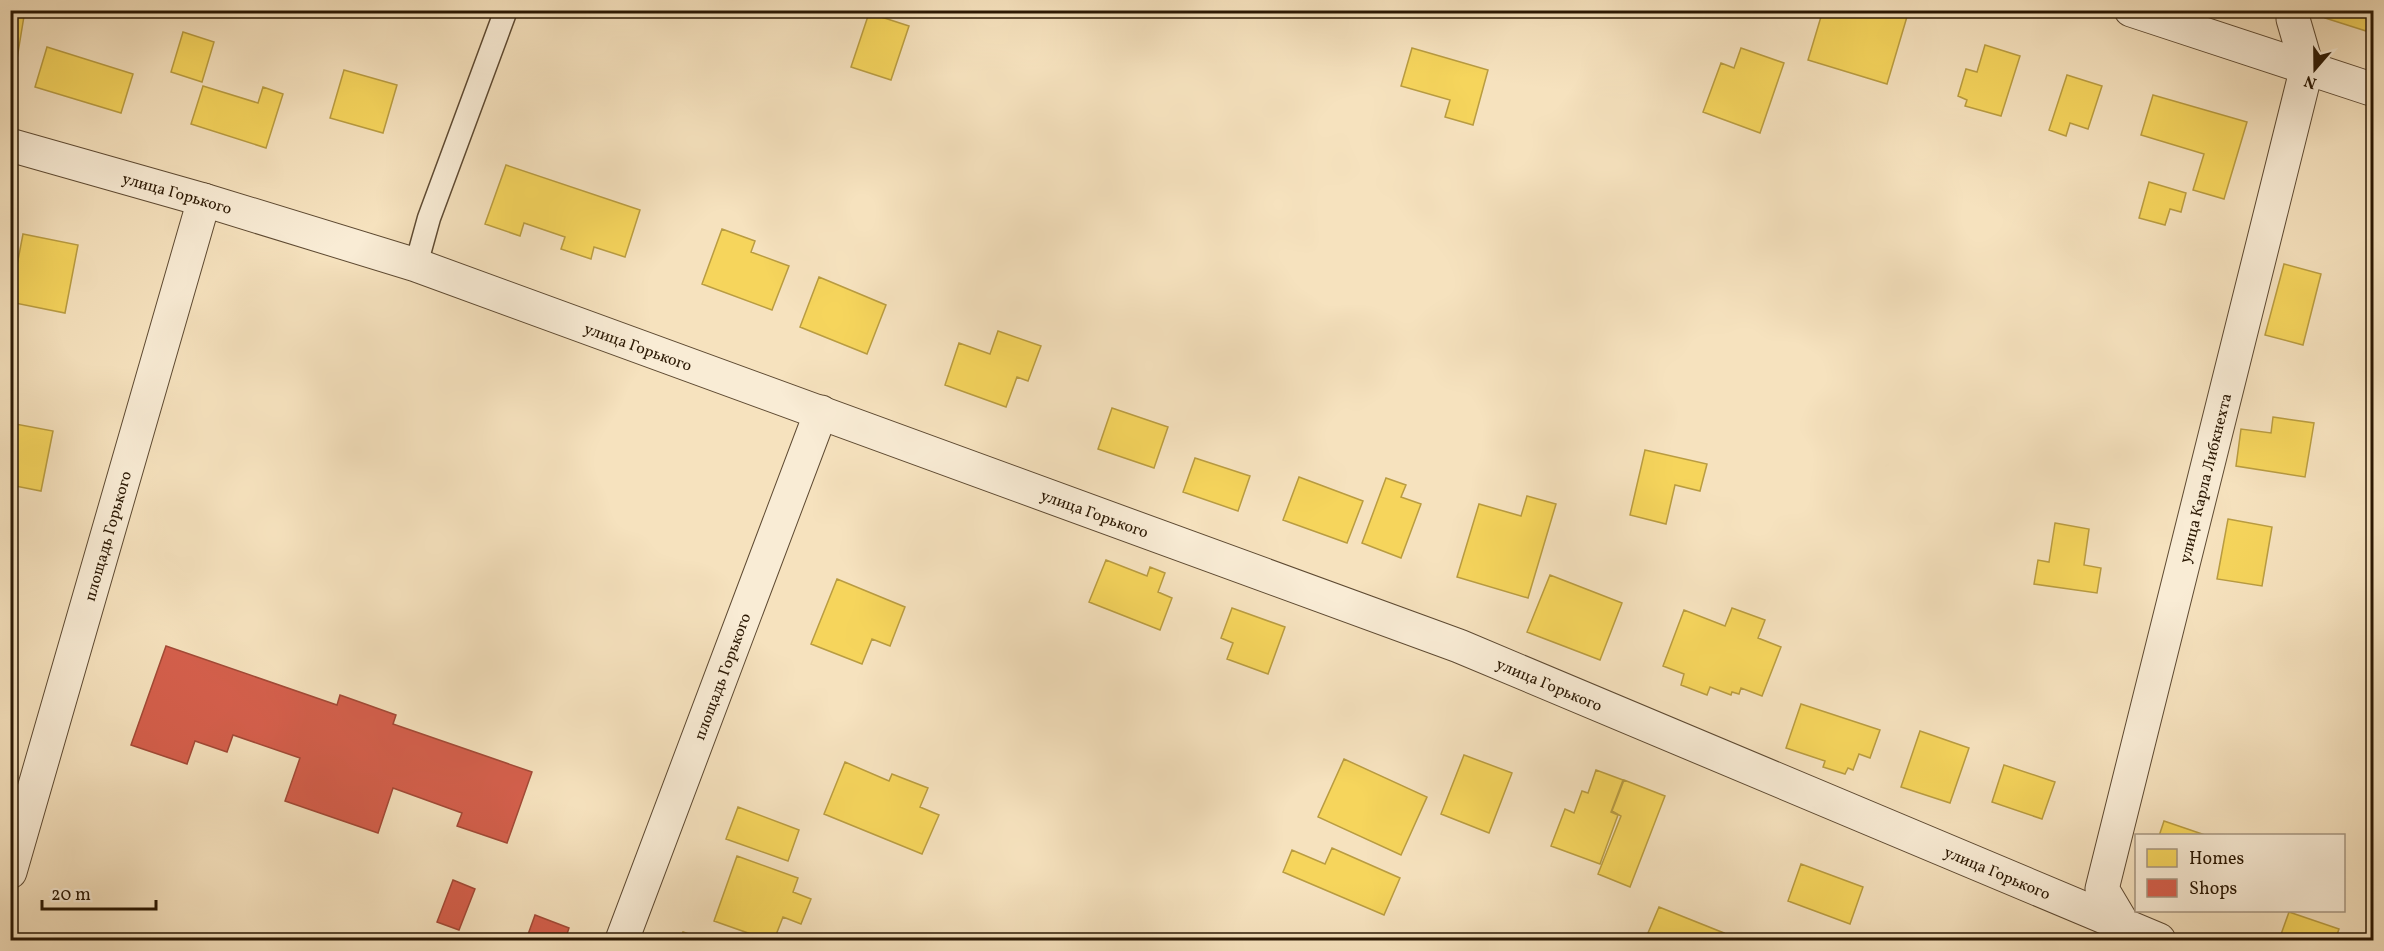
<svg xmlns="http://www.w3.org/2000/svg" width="2384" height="951" font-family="Vollkorn,serif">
  <rect width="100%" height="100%" fill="#f6e2be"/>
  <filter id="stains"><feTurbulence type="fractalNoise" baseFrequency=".00333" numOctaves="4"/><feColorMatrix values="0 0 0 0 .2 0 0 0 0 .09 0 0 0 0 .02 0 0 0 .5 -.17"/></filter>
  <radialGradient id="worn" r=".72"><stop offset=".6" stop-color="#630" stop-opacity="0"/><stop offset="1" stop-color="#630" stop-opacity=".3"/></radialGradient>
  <path fill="#f6d55c" stroke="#b99c41" stroke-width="1.5" d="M10 10H25L17 59 10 58Z
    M1823 10H1909L1887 84 1808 60Z
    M2327 10H2372L2366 31 2325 18Z
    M869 13 909 26 891 80 851 67Z
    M183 32 214 42 202 82 171 72Z
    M1985 45 2020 56 2001 116 1965 106 1967 100 1958 96 1966 69 1977 72Z
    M47 47 133 74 121 113 35 87Z
    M1412 48 1488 70 1473 125 1445 117 1450 100 1401 86Z
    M1741 48 1784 63 1760 133 1703 112 1721 63 1734 68Z
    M344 70 397 85 383 133 330 118Z
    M2067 75 2102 86 2088 129 2070 123 2066 136 2049 130Z
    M203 86 258 103 263 87 283 94 266 148 191 124Z
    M2153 95 2247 122 2224 199 2193 190 2204 154 2141 135Z
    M506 165 640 210 625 257 594 247 591 259 561 249 565 237 524 223 520 236 485 224Z
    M2149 182 2186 193 2181 212 2170 209 2165 225 2139 218Z
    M722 229 755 241 751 252 789 266 772 310 702 284Z
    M23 234 78 245 65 313 10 302Z
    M2284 264 2321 274 2303 345 2265 335Z
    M819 277 886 305 867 354 800 327Z
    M998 331 1041 346 1028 381 1017 377 1006 407 945 385 959 343 990 354Z
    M1112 408 1168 427 1154 468 1098 449Z
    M2273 417 2314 423 2305 477 2236 466 2241 429 2271 433Z
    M10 423 53 431 41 491 10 485Z
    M1645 450 1707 464 1700 491 1675 485 1666 524 1630 515Z
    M1195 458 1250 476 1238 511 1183 492Z
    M1299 477 1363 501 1347 543 1283 520Z
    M1386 478 1406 485 1401 497 1421 504 1401 558 1362 543Z
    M1527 496 1556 504 1528 598 1457 577 1479 504 1521 516Z
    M2228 519 2272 527 2262 586 2217 579Z
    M2055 523 2089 529 2084 565 2101 568 2097 593 2034 584 2038 560 2049 562Z
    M1106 560 1147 576 1150 567 1165 573 1158 592 1172 598 1160 630 1089 602Z
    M1550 575 1622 603 1600 660 1527 632Z
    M837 579 905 607 890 646 872 639 862 664 811 644Z
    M1232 608 1285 627 1268 674 1227 659 1233 643 1221 638Z
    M1732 608 1765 620 1758 638 1781 647 1762 696 1741 688 1739 694 1732 692 1731 695 1710 687 1707 695 1681 685 1684 674 1663 666 1684 610 1725 626Z
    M1801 704 1880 730 1870 758 1859 754 1853 770 1848 768 1845 774 1823 767 1825 761 1786 748Z
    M1920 731 1969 748 1950 803 1901 787Z
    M1464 755 1512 773 1489 833 1441 814Z
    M1344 759 1427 797 1401 855 1318 817Z
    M845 762 889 781 892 774 928 788 920 807 939 815 922 854 824 814Z
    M2004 765 2055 782 2042 819 1992 802Z
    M1596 770 1623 780 1611 812 1618 815 1600 864 1551 846 1565 809 1574 813 1582 791 1588 793Z
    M1624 780 1665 796 1630 887 1598 874 1621 816 1612 811Z
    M738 807 799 830 788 861 726 839Z
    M2164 821 2208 836H2159Z
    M1332 848 1400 878 1384 915 1283 872 1292 850 1325 864Z
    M737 856 798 878 793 892 811 899 801 924 783 917 774 940H768L714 921Z
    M1801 864 1863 887 1850 924 1788 901Z
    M1659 907 1724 933 1720 940H1645Z
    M2289 912 2339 929 2335 940H2279Z
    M683 932 707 940H680Z"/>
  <path fill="#d6604d" stroke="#a34a37" stroke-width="1.5" d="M166 646 337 705 340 695 396 715 393 724 532 772 507 843 457 826 462 813 393 788 378 833 285 801 300 758 233 735 227 752 195 741 187 764 131 745Z
    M453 880 475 889 459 930 437 922Z
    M535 915 569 928 565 940H526Z"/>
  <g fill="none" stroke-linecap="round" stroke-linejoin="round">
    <g stroke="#5e4a32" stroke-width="25">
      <path id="lane" d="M416 265 429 218 506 10"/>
    </g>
    <g stroke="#5e4a32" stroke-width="35">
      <g id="street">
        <path d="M2131 10 2374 90"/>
        <path id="s1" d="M10 145 204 200 416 265 1459 646 2159 940"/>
        <path id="s2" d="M10 872 204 200"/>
        <path id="s3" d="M2122 933 2124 926 2102 889 2307 67 2293 19 2294 10"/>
        <path id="s4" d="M622 940 821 412"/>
      </g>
    </g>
    <use href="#lane" stroke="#f9ecd5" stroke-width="22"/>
    <use href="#street" stroke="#f9ecd5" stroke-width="33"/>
  </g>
  <g text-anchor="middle" stroke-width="6" stroke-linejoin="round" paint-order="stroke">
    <g font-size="16" fill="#2b1803" stroke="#f9ecd5">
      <text dy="6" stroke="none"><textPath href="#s1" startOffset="174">улица Горького</textPath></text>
      <text dy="6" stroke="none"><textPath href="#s1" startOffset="660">улица Горького</textPath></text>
      <text dy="6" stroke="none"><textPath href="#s3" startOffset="474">улица Карла Либкнехта</textPath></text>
      <text dy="6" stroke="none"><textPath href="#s1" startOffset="1146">улица Горького</textPath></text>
      <text dy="6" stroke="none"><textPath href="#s2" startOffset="350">площадь Горького</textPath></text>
      <text dy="6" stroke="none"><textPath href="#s4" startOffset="282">площадь Горького</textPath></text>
      <text dy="6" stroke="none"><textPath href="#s1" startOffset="1632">улица Горького</textPath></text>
      <text dy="6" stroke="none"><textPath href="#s1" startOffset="2118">улица Горького</textPath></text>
    </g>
  </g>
  <rect width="2384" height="951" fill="none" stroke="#f6e2be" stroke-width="36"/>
  <rect x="12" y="12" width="2360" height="927" fill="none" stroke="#2b1803" stroke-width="3"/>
  <rect x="18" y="18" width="2348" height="915" fill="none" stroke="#2b1803" stroke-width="1.5"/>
  <rect x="2135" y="834" width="210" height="78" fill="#f9ecd5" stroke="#a79781" stroke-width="1.5"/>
  <rect x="2147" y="849" width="30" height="18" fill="#f6d55c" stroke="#a79781" stroke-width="1.5"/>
  <text x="2189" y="864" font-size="18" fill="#2b1803">Homes</text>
  <rect x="2147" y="879" width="30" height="18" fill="#d6604d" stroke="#a79781" stroke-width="1.5"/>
  <text x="2189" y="894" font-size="18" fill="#2b1803">Shops</text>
  <g transform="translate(2315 69) rotate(200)" stroke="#f9ecd5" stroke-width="4.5" paint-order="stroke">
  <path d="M0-4.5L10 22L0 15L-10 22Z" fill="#2b1803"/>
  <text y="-9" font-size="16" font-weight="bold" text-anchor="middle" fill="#2b1803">N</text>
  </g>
  <path d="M42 900v9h114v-9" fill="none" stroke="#2b1803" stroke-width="3"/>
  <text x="51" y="900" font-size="18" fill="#2b1803" stroke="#f9ecd5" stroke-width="4.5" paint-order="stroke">20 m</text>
  <rect width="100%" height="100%" filter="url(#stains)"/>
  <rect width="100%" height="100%" fill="url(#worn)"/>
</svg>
